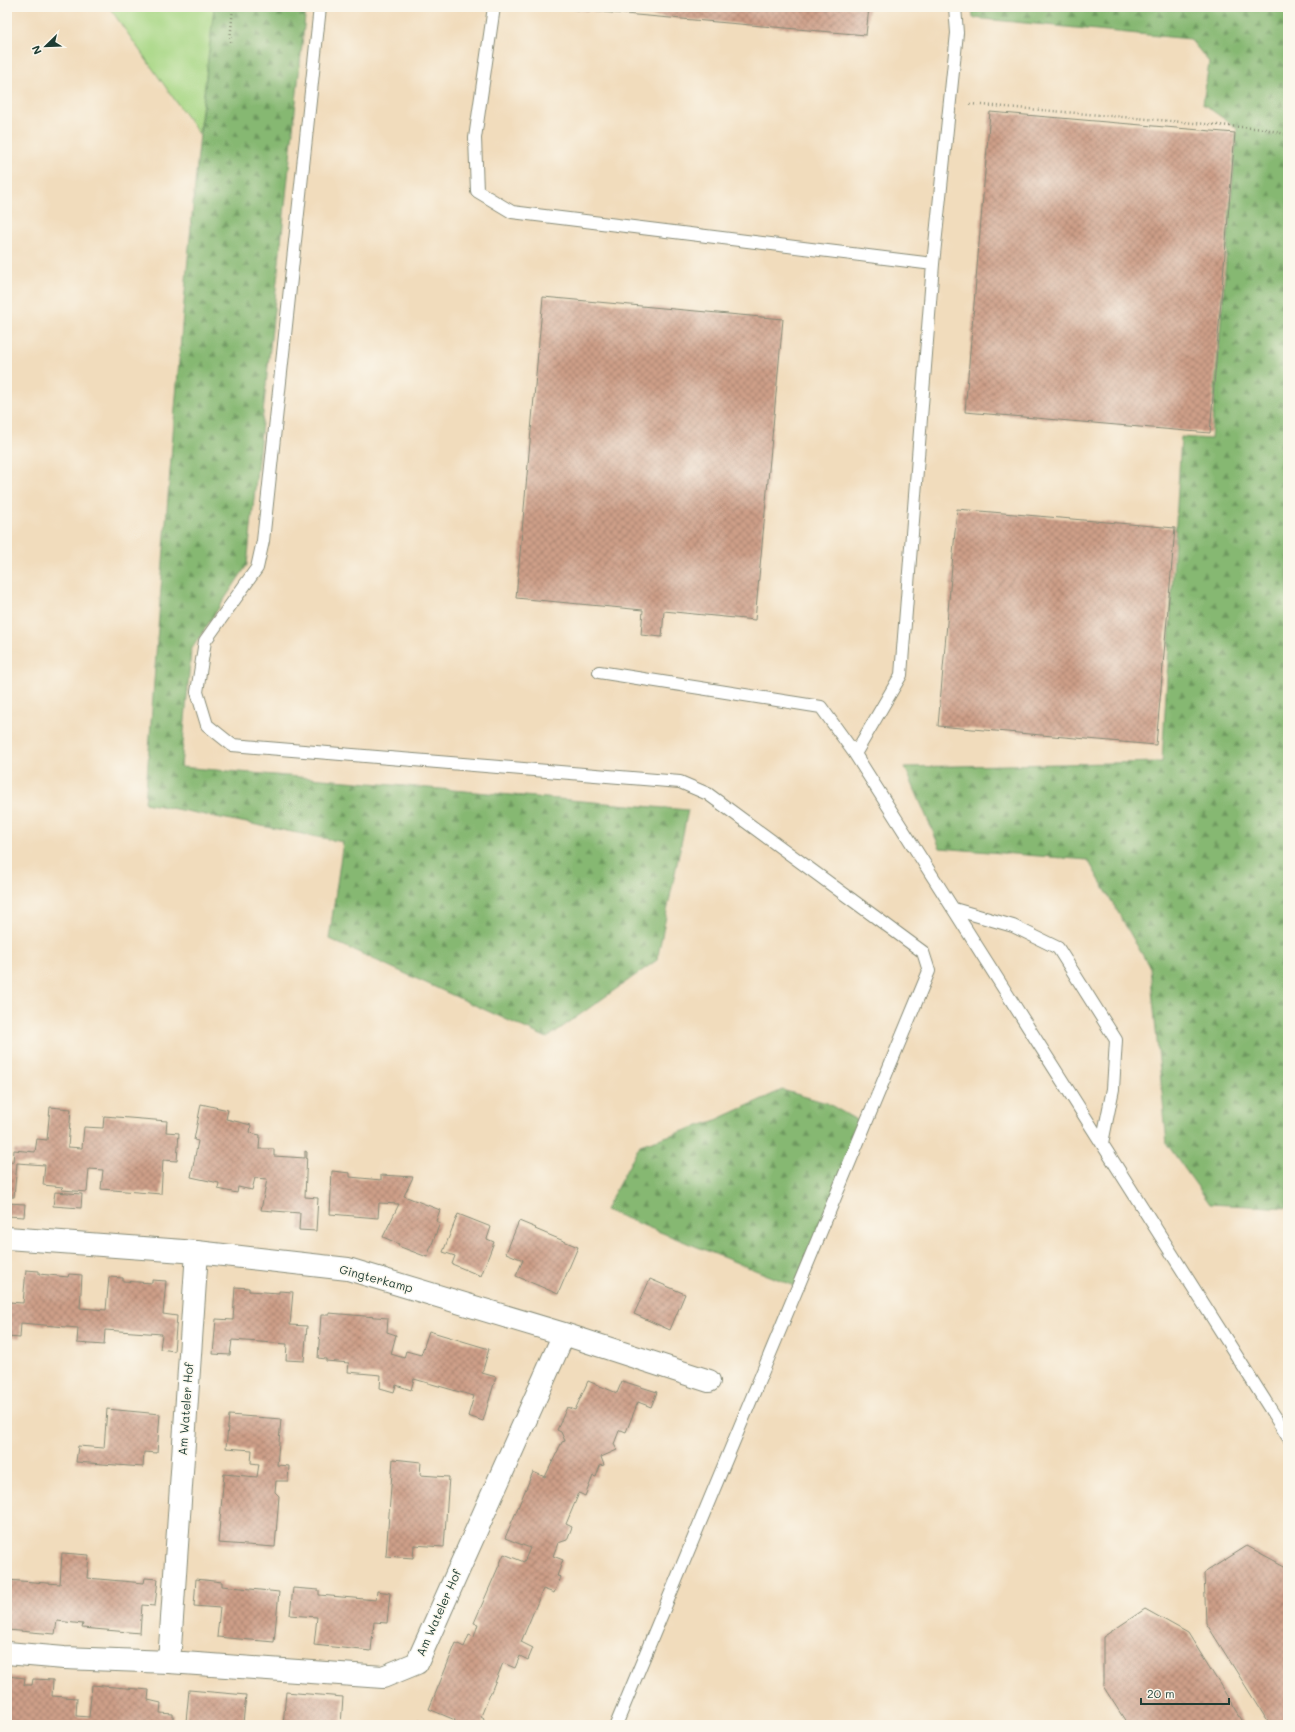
<svg xmlns="http://www.w3.org/2000/svg" width="1295" height="1732" font-family="Mali,sans-serif">
  <defs>
    <pattern id="forest-firs" width="22" height="20" patternUnits="userSpaceOnUse"><rect width="22" height="20" fill="#86b872"/><path d="M5 1l3.5 6h-7zM16 11l3.5 6h-7z" fill="#6d975e"/></pattern>
    <pattern id="building-cross-hatch" width="8" height="8" patternUnits="userSpaceOnUse"><rect width="8" height="8" fill="#ce9f88"/><path d="M0 0l8 8M0 8l8-8" fill="none" stroke="#a78370"/></pattern>
  </defs>
  <rect width="100%" height="100%" fill="#fbf7ec"/>
  <filter id="ink" filterUnits="userSpaceOnUse"><feTurbulence type="fractalNoise" baseFrequency=".025" numOctaves="2"/><feDisplacementMap in="SourceGraphic" scale="8" xChannelSelector="R" yChannelSelector="G"/><feConvolveMatrix kernelMatrix="1 2 1 2 8 2 1 2 1" color-interpolation-filters="sRGB"/></filter>
  <filter id="wash" filterUnits="userSpaceOnUse"><feTurbulence type="fractalNoise" baseFrequency=".012" numOctaves="4" result="noise"/><feDisplacementMap in="SourceGraphic" scale="16" xChannelSelector="R" yChannelSelector="G"/><feGaussianBlur stdDeviation="0.9" result="paint"/><feColorMatrix in="noise" values="0 0 0 0 0 0 0 0 0 0 0 0 0 0 0 0 0 1.4 0 .05"/><feComposite in="paint" operator="in"/></filter>
  <g filter="url(#wash)">
    <rect width="100%" height="100%" fill="#f1dcbc"/>
    <path fill="url(#forest-firs)" stroke="#527a53" d="M214 7H306L247 565 191 650 181 767 688 810 657 960 547 1038 329 939 343 842 145 803C165 537 183 271 214 7Z
      M972 7H1288V1208L1210 1204 1167 1144 1150 968 1088 860 940 848 905 767 1162 762 1181 437 1211 439 1237 128 1203 104 1209 62 1190 39 973 18Z
      M782 1090 827 1103 865 1125 795 1286 605 1210 640 1145 714 1121Z"/>
    <path fill="#a8d785" stroke="#648a5c" d="M109 7H214L199 134Z"/>
    <g id="blocks">
      <path fill="url(#building-cross-hatch)" d="M567 7H869L866 35 567 9Z
        M990 112 1235 133 1210 433 965 412Z
        M543 297 783 319 755 620 664 611 662 637 641 635 643 610 516 598Z
        M957 509 1175 528 1156 745 938 726Z
        M201 1104 228 1110 226 1119 251 1125 250 1133 260 1135 259 1149H274V1156L305 1158V1151L307 1152 305 1197 318 1198 316 1231 299 1230 300 1213 261 1210 267 1179 255 1178 252 1190 238 1187 237 1193 218 1189 219 1183 191 1177 198 1141 194 1140Z
        M50 1107 71 1109 68 1147 82 1148 84 1127 103 1128 104 1116 167 1121 166 1132 179 1133 177 1161 163 1160 161 1194 101 1189 103 1170 89 1169 87 1192 62 1190 63 1187 43 1185 45 1165 17 1163 14 1197H7V1162H13L14 1150 35 1152 37 1139 47 1140Z
        M332 1171 350 1173V1177L381 1180V1175L413 1177 404 1196 440 1210 436 1221 440 1223 427 1257 398 1246 399 1244 383 1237 399 1204 379 1203 378 1218 330 1214Z
        M55 1192 82 1194 81 1208 53 1206Z
        M7 1203 25 1204 24 1217 7 1216Z
        M458 1214 491 1227 487 1239 494 1242 481 1276 452 1264 455 1256 443 1252Z
        M519 1221 536 1228 535 1229 578 1247 558 1294 516 1276 523 1260 506 1253Z
        M26 1270 39 1271V1274L68 1277 69 1274 82 1275 80 1308 106 1310 109 1277 123 1278V1281L152 1283V1280L166 1281 163 1314 177 1316 174 1351 160 1349 162 1334 133 1332 105 1330 104 1345 77 1343 78 1328 21 1323 20 1338 7 1337 9 1302 23 1303Z
        M650 1279 685 1294 670 1330 634 1314Z
        M235 1287 249 1288V1291L279 1293V1291L293 1292 290 1325 307 1326 304 1361 286 1360 287 1344 232 1340 230 1355 213 1354 216 1319 233 1320Z
        M329 1313 388 1318 387 1332 396 1335 391 1354 404 1358 406 1351 421 1355 429 1331 489 1349 482 1373 496 1377 483 1421 468 1416 474 1396 414 1379 411 1390 396 1385 394 1392 380 1388 381 1375 348 1372 349 1363 326 1361V1359L318 1358 321 1315H329Z
        M588 1381 617 1393 622 1381 657 1392 651 1407 638 1402 626 1432 621 1430 619 1431 614 1444 617 1450 601 1457 604 1465 600 1466 596 1477 593 1476 585 1496 579 1493 566 1524 572 1527 567 1540 558 1543 553 1556 563 1560 557 1576 561 1577 554 1593 543 1589 521 1642 533 1648 528 1660 520 1656 515 1668 503 1663 481 1716 484 1718 482 1725H453L455 1720 429 1709 434 1697 456 1643 464 1647 469 1635 474 1637 478 1624 474 1623 504 1554 524 1562 530 1548 505 1538 533 1472 545 1477 562 1442 565 1441 561 1432 557 1430 567 1407 575 1410Z
        M107 1409 160 1414 157 1453 144 1452 143 1467 76 1462 78 1446 104 1448Z
        M229 1415 281 1419 277 1465 289 1466 288 1481H276L275 1492 279 1496 275 1547 218 1543 224 1474 257 1477 259 1464 251 1463 252 1450 226 1448Z
        M393 1459 421 1462 420 1475 449 1477 444 1547 414 1545 413 1558 386 1556Z
        M1247 1546 1288 1568V1725H1270L1206 1623 1204 1573Z
        M62 1553 89 1555 87 1578 144 1583 145 1578 158 1579 155 1606 142 1605 140 1633 82 1628 83 1624 57 1621 55 1634 7 1630V1580L60 1584Z
        M196 1579 222 1582V1586L279 1592 274 1642 217 1637 220 1608 194 1606Z
        M293 1588 319 1590V1595L376 1600 377 1591 390 1593 387 1623 374 1622 371 1651 314 1645 317 1617 290 1615Z
        M1145 1609 1188 1633 1245 1725H1128L1103 1686V1637Z
        M7 1676 25 1678 24 1685H32L33 1679 53 1680 52 1696 77 1698 76 1716 89 1717 92 1685 149 1690 148 1700 161 1703 160 1713 173 1714V1720L186 1722 189 1690 246 1695 243 1723 250 1725H7Z
        M286 1692 343 1697 341 1725H283Z
        M419 1719 433 1725H417Z"/>
    </g>
  </g>
  <g filter="url(#ink)">
    <use href="#blocks" fill-opacity="0" stroke="#888c78" stroke-width="1"/>
    <g fill="none" stroke-linecap="round" stroke-linejoin="round">
      <g stroke="#888c78" stroke-width="14">
        <path id="service" d="M320 7 263 541 257 568 205 641 197 692 207 725 232 745 680 782 708 794 923 952 929 971 616 1725
          M494 7 475 138 477 191 512 212 933 264
          M955 7 957 33 933 264 901 675 855 754 1288 1437
          M599 672 821 707 855 754
          M954 909 1013 926 1058 948 1116 1040 1113 1089 1102 1143"/>
      </g>
      <g stroke="#888c78" stroke-width="24">
        <path id="minor" d="M7 1238 197 1252 348 1269 564 1334 709 1381
          M7 1653 64 1658 169 1662 383 1677 417 1663 564 1334
          M169 1662 197 1252"/>
      </g>
      <path stroke="#888c78" stroke-width="2.5" stroke-dasharray="1 3" stroke-linecap="butt" d="M230 42 233 7
        M970 104 1265 129 1288 135"/>
      <use href="#service" stroke="#fff" stroke-width="12"/>
      <use href="#minor" stroke="#fff" stroke-width="22"/>
    </g>
  </g>
  <g text-anchor="middle" stroke-width="3" stroke-linejoin="round" paint-order="stroke">
    <g font-size="12" fill="#1f3d34" stroke="#fbf7ec">
      <text transform="translate(376 1279) rotate(15)" y="4">Gingterkamp</text>
      <text transform="translate(186 1409) rotate(-86)" y="4">Am Wateler Hof</text>
      <text transform="translate(439 1613) rotate(-66)" y="4">Am Wateler Hof</text>
    </g>
  </g>
  <rect width="1295" height="1732" fill="none" stroke="#fbf7ec" stroke-width="24"/>
  <g transform="translate(46 46) rotate(247)" stroke="#fbf7ec" stroke-width="3" paint-order="stroke">
  <path d="M0-3L7 15L0 10L-7 15Z" fill="#1f3d34"/>
  <text y="-6" font-size="11" font-weight="bold" text-anchor="middle" fill="#1f3d34">N</text>
  </g>
  <path d="M1141 1698v6h88v-6" fill="none" stroke="#1f3d34" stroke-width="2"/>
  <text x="1147" y="1698" font-size="12" fill="#1f3d34" stroke="#fbf7ec" stroke-width="3" paint-order="stroke">20 m</text>
</svg>
